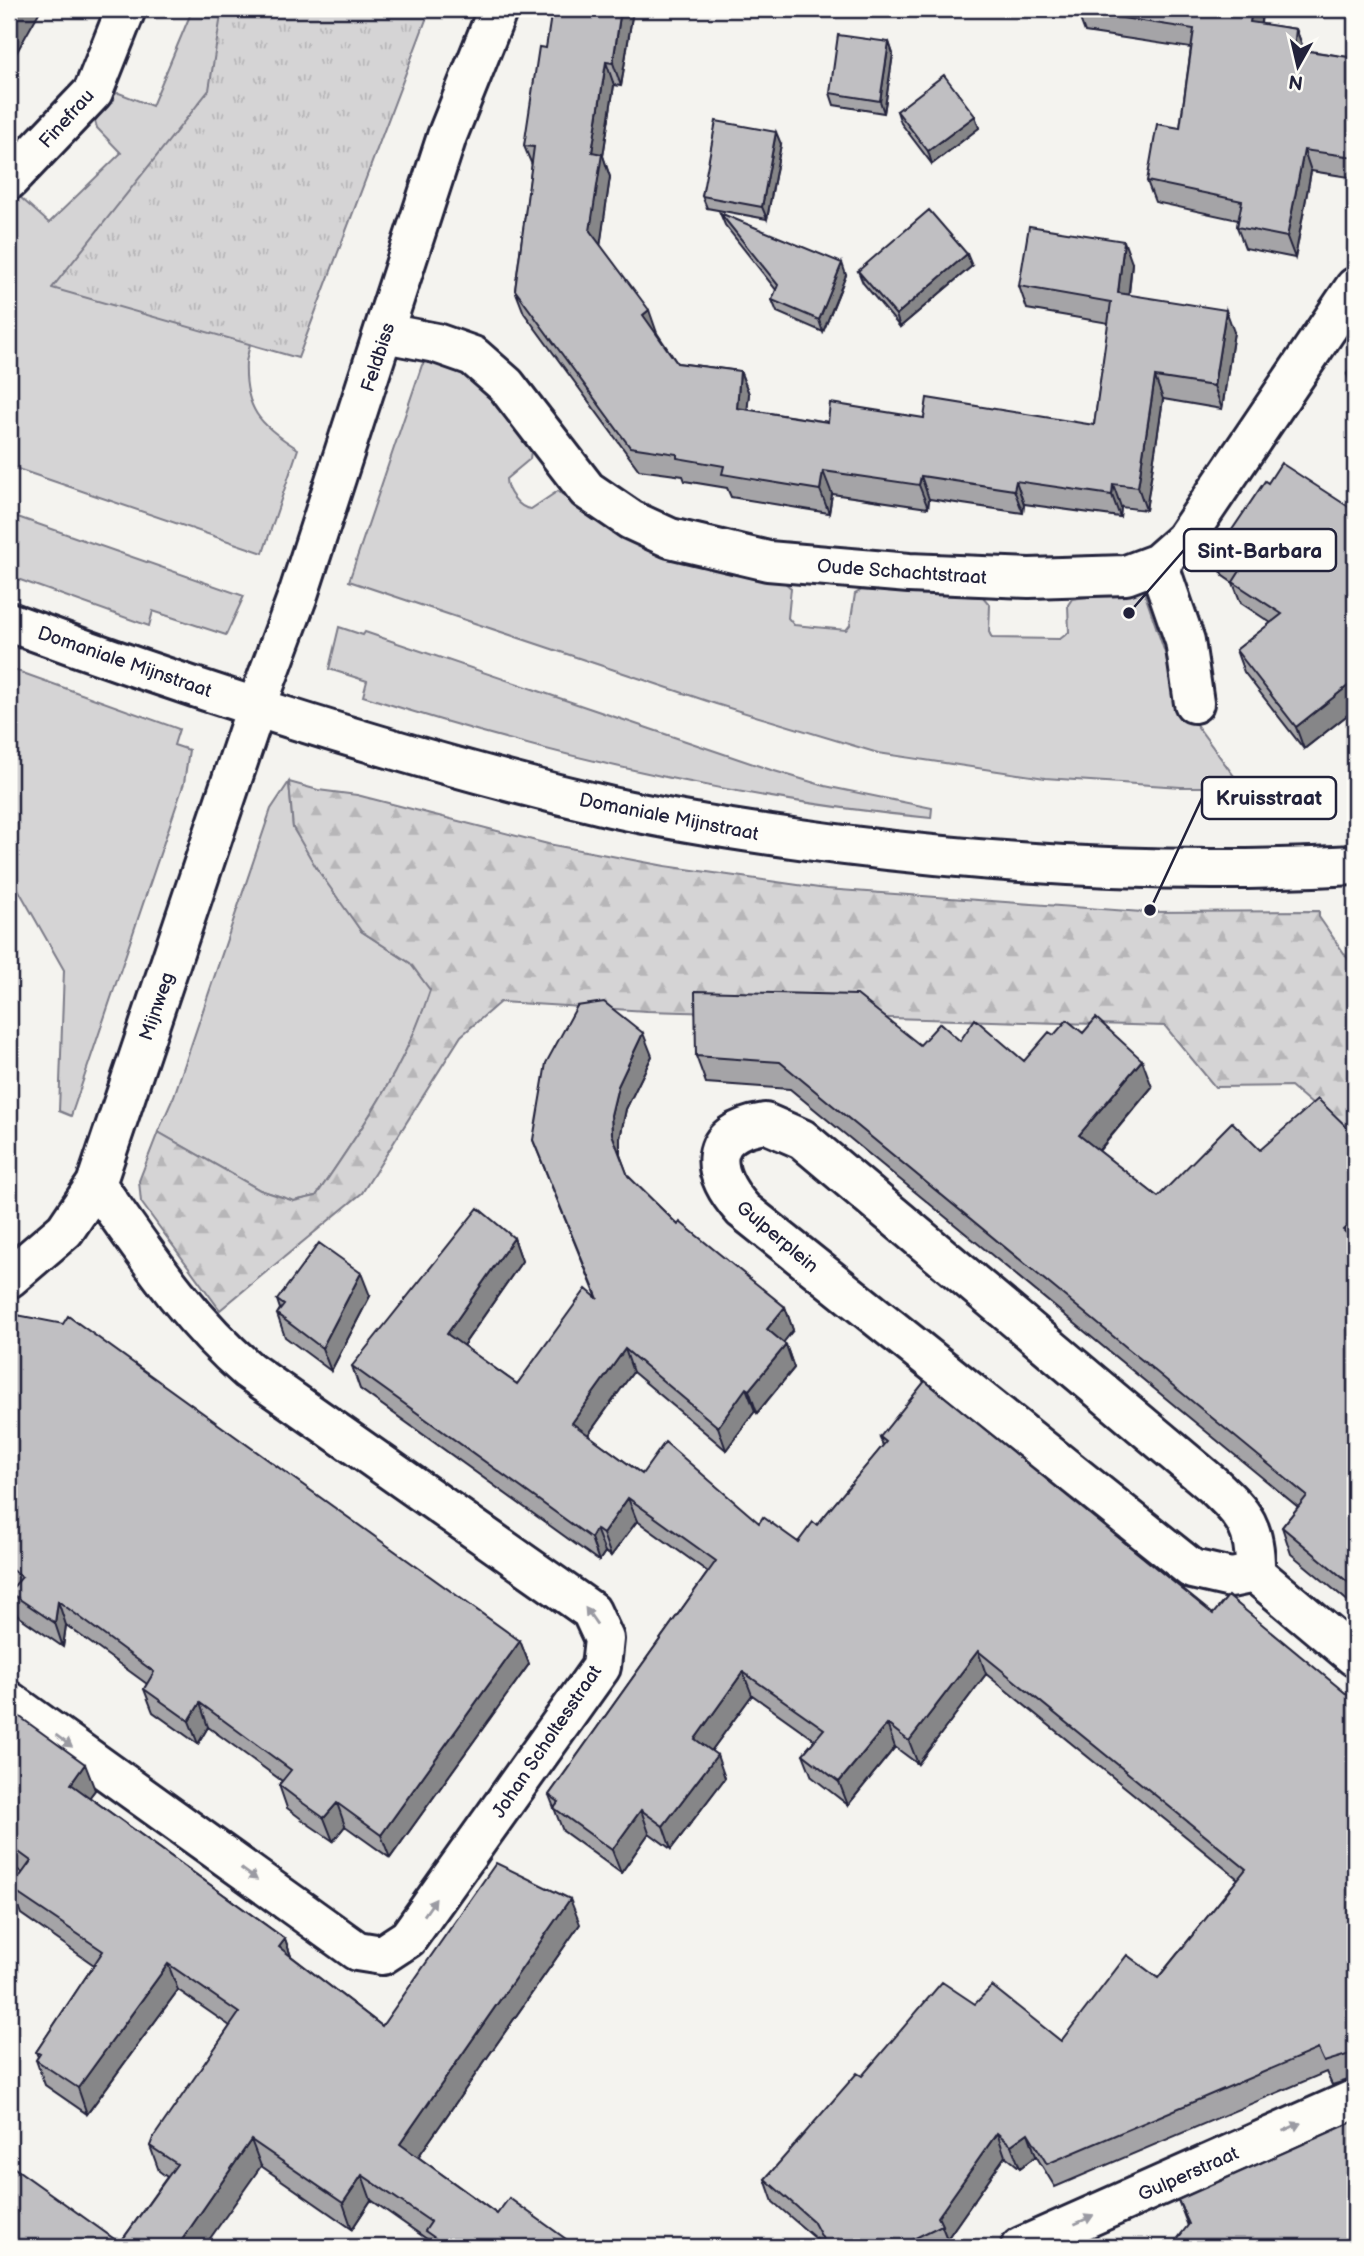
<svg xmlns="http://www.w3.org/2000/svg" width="1364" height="2256" font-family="'Balsamiq Sans',sans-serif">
  <defs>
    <pattern id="forest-firs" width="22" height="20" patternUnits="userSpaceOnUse" patternTransform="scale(1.75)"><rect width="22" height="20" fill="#d5d4d5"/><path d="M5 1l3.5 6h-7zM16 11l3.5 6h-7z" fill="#b7b6b8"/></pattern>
    <pattern id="park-tufts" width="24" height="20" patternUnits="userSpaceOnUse" patternTransform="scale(1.75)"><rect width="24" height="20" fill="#d5d4d5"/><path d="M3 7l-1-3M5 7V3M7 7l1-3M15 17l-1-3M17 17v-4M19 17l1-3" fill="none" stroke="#b7b6b8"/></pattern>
  </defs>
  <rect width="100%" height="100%" fill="#f4f3ef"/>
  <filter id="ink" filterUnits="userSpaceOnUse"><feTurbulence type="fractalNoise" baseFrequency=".0143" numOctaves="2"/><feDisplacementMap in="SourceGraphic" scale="14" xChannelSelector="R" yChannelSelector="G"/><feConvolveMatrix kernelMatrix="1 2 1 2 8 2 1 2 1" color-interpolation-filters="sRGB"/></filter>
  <g filter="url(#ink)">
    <path fill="#d5d4d5" stroke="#7c7b88" stroke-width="2" d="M181 9H324L246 362C244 408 259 425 298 449L263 553 9 466V204L20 197 49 223 121 153 97 128 95 121 113 94 119 93 152 106 191 13Z
      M425 362C481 370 499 409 531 450L530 459 506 479C506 490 519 509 531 509L558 491 587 514 640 546 716 570 784 582 791 588 788 618 794 625 846 630 850 625 855 594 862 590 983 597 990 605 989 632 992 638 1060 639 1069 632 1068 605 1072 599 1143 589 1184 708 1242 787H1181L1045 778 878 753 716 704 349 581 422 365Z
      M9 514 244 596 226 635 153 611 149 626 9 576Z
      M339 627 363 635 365 632 771 770 825 786 932 808 931 818C738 800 547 755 363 696L367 681 329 669Z
      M9 668 179 729 174 745 189 750 184 783 71 1116 59 1111 64 970 9 873Z
      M289 782 293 828 361 931 410 963 431 990C407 1064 360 1132 316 1196L294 1201 260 1190 158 1132 174 1096 271 809Z"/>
    <path fill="url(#forest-firs)" stroke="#7c7b88" stroke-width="2" d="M289 782 318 790 357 795 548 844 665 866 826 889 1142 912 1319 911V917L1355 969V1141L1291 1086 1215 1087 1165 1026 647 1011 500 1002 461 1036 362 1193 220 1310 141 1202 139 1181 158 1132 260 1190 294 1201 316 1196C360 1132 407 1064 430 990L410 963 361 931 317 869 293 828Z"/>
    <path fill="url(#park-tufts)" stroke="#7c7b88" stroke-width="2" d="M222 9H430L298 358 52 288 209 90Z"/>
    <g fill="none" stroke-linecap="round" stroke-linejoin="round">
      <g stroke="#22223b" stroke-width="44">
        <path id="minor" d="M9 180 93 92 126 9
          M385 333 436 343 473 356 506 385 587 490 631 520 670 538 768 561 909 573 1029 578 1126 575 1158 563 1184 540 1355 287
          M1158 563 1185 641 1194 703
          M765 1123 802 1139 1213 1485C1245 1515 1256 1527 1255 1573L1231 1578 1192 1569 743 1210C709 1172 705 1132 765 1123Z
          M9 1278 65 1230 96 1184 257 705 298 595 447 136 498 9
          M1255 1573 1355 1657
          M9 1701 357 1951 382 1955 408 1938 601 1667 604 1639 591 1611 248 1370C186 1317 143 1250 96 1184
          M1021 2247 1355 2099"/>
      </g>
      <g stroke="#22223b" stroke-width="44">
        <path id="major" d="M9 622C205 694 407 759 611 807 688 824 766 835 844 845 1013 866 1184 875 1355 865"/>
      </g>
      <use href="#minor" stroke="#fdfcf7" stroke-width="38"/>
      <use href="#major" stroke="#fdfcf7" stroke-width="38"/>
    </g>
    <path fill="#a5a4a7" stroke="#22223b" stroke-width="2" d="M1078 9H1261L1262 12 1261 24 1296 29 1304 50 1355 58V178L1311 171 1295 258 1245 248 1237 227 1238 220 1155 202 1147 181 1180 128 1191 48 1085 32 1077 11Z
      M632 16 621 86 614 85 603 156 610 177 600 245 657 333 677 363 740 371 749 394 747 410 828 422 924 418 1094 425 1109 323 1027 309 1019 286 1132 263 1129 295 1234 332 1222 409 1163 399 1146 510 1121 507 1120 517 1024 504 1023 513 929 499 928 508 832 494 829 513 731 497 727 488 685 481 683 476 639 470 524 313 515 290 532 165 524 146 546 48Z
      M889 42 893 54 884 113 834 105 830 93Z
      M897 111 975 116 979 128 932 164 901 123Z
      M781 144 767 219 707 208 702 196Z
      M720 213 846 275 823 332 777 312 772 300 776 290 725 225Z
      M972 266 900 327 863 283 858 271Z
      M1355 362V397L1347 374Z
      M1268 483 1355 511V709L1304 749 1244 672 1236 650 1271 623 1241 603 1233 583 1223 576 1215 555Z
      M1054 1035 1152 1087 1099 1151 1158 1197 1260 1150 1355 1135V1607L1291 1554 1282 1527 1298 1507 790 1089 706 1083 696 1056 920 1045 960 1041 1024 1061Z
      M652 1056 626 1109 620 1138V1155L628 1176 678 1225 785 1307 793 1330 783 1342 786 1345 794 1368 757 1413 755 1411 726 1450 633 1372 588 1435 642 1474 759 1523 798 1542 817 1525 883 1446 880 1437 1213 1614 1355 1701V2078L1332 2085 1326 2072 1055 2187 1036 2156 1020 2168 1005 2156 947 2239 950 2247H823L822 2244 773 2202 765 2179 862 2076 975 2004 1061 2041 1158 1978 1238 1879 986 1674 918 1764 895 1747 848 1805 812 1777 803 1754 815 1740 752 1695 711 1751 725 1778 671 1849 649 1833 621 1873 563 1831 549 1795 708 1572 637 1521 611 1556 605 1552 599 1561 360 1389 352 1366 514 1238 522 1261 463 1346 517 1384 597 1298 533 1140Z
      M370 1296 331 1371 285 1337 277 1314 280 1309 277 1300Z
      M9 1321 520 1641 529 1664 390 1858 345 1826 333 1841 308 1824 287 1808 279 1785 282 1781 208 1727 198 1744 153 1712 144 1689 147 1684 66 1625 63 1647 17 1615 9 1592 12 1587 9 1585Z
      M9 1709 95 1790 89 1797 285 1939 291 1956 382 2026 580 1924 418 2157 497 2214 577 2247H431L428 2240 371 2200 352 2229 261 2166 120 2243 167 2177 159 2171 150 2146 230 2026 178 1990 87 2114 45 2085 36 2060 38 2057 36 2052 94 1965 21 1914 11 1889 22 1873 9 1863Z
      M1355 2121 1188 2226 1178 2200Z"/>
    <path fill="#868688" stroke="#22223b" stroke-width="2" d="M9 9H41L9 66Z
      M621 9H641L632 16 621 86 613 63Z
      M1252 9H1261L1262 12 1258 44 1250 22Z
      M1296 29 1304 50 1294 49Z
      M889 42 893 54 884 113 880 101Z
      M606 62 614 85 603 156 610 177 599 254 590 231 592 152Z
      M975 116 979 128 932 164 928 151Z
      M776 132 781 144 767 219 762 207Z
      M1304 150 1311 171 1295 258 1287 237Z
      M1124 241 1132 263 1126 316 1118 293Z
      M967 254 972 266 900 327 896 315Z
      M842 263 846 275 823 332 819 320Z
      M649 310 657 333 651 337 643 315Z
      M1226 310 1234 332 1222 409 1214 386Z
      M740 371 749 394 745 431 737 408Z
      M1155 377 1163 399 1146 510 1138 487Z
      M823 471 832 494 829 513 820 490Z
      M921 476 929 499 928 508 919 485Z
      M1016 481 1024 504 1023 513 1014 490Z
      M1113 484 1121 507 1120 517 1112 495Z
      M1354 681 1355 709 1304 749 1296 727Z
      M643 1033 652 1056 626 1109 620 1138V1157L612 1134 611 1115 618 1086Z
      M1142 1060 1152 1087 1089 1162 1079 1135Z
      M1355 1218V1254L1343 1230Z
      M514 1238 522 1261 455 1357 447 1334Z
      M361 1273 370 1296 331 1371 322 1348Z
      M785 1307 793 1330 776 1352 767 1329Z
      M786 1345 794 1368 757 1413 749 1390Z
      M625 1349 633 1372 580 1446 572 1423Z
      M746 1388 755 1411 726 1450 718 1427Z
      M628 1498 637 1521 611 1556 603 1534Z
      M596 1529 605 1552 599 1561 591 1538Z
      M58 1601 66 1625 63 1647 55 1623Z
      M520 1641 529 1664 390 1858 381 1835Z
      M978 1651 986 1674 918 1764 909 1741Z
      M743 1672 752 1695 703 1762 695 1739Z
      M200 1703 208 1727 198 1744 189 1721Z
      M887 1724 895 1747 848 1805 839 1782Z
      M717 1755 725 1778 671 1849 663 1826Z
      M85 1764 95 1790 80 1810 71 1784Z
      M337 1803 345 1826 333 1841 324 1818Z
      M641 1810 649 1833 621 1873 612 1850Z
      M570 1899 580 1924 409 2170 400 2144Z
      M285 1939 294 1965 279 1947Z
      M168 1964 178 1990 87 2114 78 2088Z
      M997 2133 1005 2156 947 2239 938 2217Z
      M1028 2133 1036 2156 1020 2168 1011 2145Z
      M251 2140 261 2166 204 2247H177Z
      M362 2175 371 2200 352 2229 343 2203Z"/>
    <path fill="#c0bfc2" stroke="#22223b" stroke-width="2" d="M552 9H621L613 63 606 62 592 152 602 154 590 231 649 310 643 315 677 363 740 371 737 408 828 422 830 403 924 418 927 398 1094 425 1111 302 1019 286 1029 226 1124 241 1118 293 1226 310 1214 386 1155 377 1138 487 1113 484 1112 495 1016 481 1014 490 921 476 919 485 823 471 820 490 722 474 724 466 677 458V454L630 447 515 290 534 147 524 146 539 47 546 48Z
      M1078 9H1252L1250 22 1296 29 1294 49 1355 58V147L1354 157 1304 150 1287 237 1237 227 1242 201 1147 181 1157 124 1180 128 1194 29 1077 11Z
      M838 35 889 42 880 101 830 93Z
      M944 75 975 116 928 151 897 111Z
      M716 121 776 132 762 207 702 196Z
      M929 210 967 254 896 315 858 271Z
      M720 213 842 263 819 320 772 300 778 285Z
      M1355 362V386L1347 374Z
      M1281 463 1355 511V682L1354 681 1296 727 1236 650 1282 614 1233 582 1240 571 1215 555 1265 481 1268 483Z
      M695 991 857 995 920 1045 940 1023 960 1041 975 1019 1024 1061 1049 1032 1054 1035 1067 1020 1083 1033 1096 1018 1142 1060 1079 1135 1158 1197 1232 1122 1260 1150 1318 1099 1355 1135V1218L1343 1230 1355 1241V1588L1282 1527 1307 1496 780 1062 696 1056Z
      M604 1002 643 1033 618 1086 611 1115 612 1134 628 1176 678 1225 680 1222 785 1307 767 1329 786 1345 749 1390 746 1388 718 1427 625 1349 572 1423 642 1474 665 1442 759 1523 763 1517 798 1542 813 1522 817 1525 886 1442 880 1437 925 1381 1213 1614 1228 1596 1355 1701V2057L1350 2054 1324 2062 1318 2049 1047 2164 1028 2133 1011 2145 997 2133 938 2217 942 2225 897 2247H842L838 2239 826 2245 813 2221 765 2179 857 2073 862 2076 942 1982 975 2004 992 1986 1061 2041 1127 1955 1158 1978 1246 1869 978 1651 909 1741 887 1724 839 1782 803 1754 824 1729 743 1672 695 1739 717 1755 663 1826 641 1810 612 1850 554 1808 559 1802 549 1795 716 1561 628 1498 603 1534 596 1529 591 1538 352 1366 478 1208 514 1238 447 1334 517 1384 586 1289 598 1299 533 1140 546 1063 577 1006Z
      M319 1243 361 1273 322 1348 277 1314 284 1305 277 1300Z
      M17 1315 63 1324 68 1316 520 1641 381 1835 337 1803 324 1818 300 1801 279 1785 291 1770 200 1703 189 1721 144 1689 154 1672 58 1601 55 1623 9 1592 22 1577 9 1568V1321Z
      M9 1709 85 1764 71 1784 285 1939 279 1947 382 2026 496 1863 570 1899 400 2144 497 2214 509 2198 577 2247H448L425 2231 431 2222 362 2175 343 2203 251 2140 177 2247H9V2164L120 2243 177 2164 150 2146 153 2138 239 2013 168 1964 78 2088 36 2060 40 2054 36 2052 103 1951 11 1889 31 1861 9 1845Z
      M1355 2121V2247H1171L1189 2224 1178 2200Z"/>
    <defs><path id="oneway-solid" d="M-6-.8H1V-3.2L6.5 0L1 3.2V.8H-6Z" transform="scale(1.75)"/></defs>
    <g fill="#9a9aa2">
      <use href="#oneway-solid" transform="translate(591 1616) rotate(-125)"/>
      <use href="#oneway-solid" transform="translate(64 1741) rotate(36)"/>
      <use href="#oneway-solid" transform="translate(249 1874) rotate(36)"/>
      <use href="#oneway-solid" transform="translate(430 1907) rotate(-55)"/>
      <use href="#oneway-solid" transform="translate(1292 2127) rotate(-24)"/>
      <use href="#oneway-solid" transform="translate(1084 2220) rotate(-24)"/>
    </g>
  </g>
  <g text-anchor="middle" stroke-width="5" stroke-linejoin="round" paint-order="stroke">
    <g font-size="19" fill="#22223b" stroke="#fdfcf7">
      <text transform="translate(66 118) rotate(-48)" y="7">Finefrau</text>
      <text transform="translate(377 357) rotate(-72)" y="7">Feldbiss</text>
      <text transform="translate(902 571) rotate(4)" y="7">Oude Schachtstraat</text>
      <text transform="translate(125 661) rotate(19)" y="7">Domaniale Mijnstraat</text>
      <text transform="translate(669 816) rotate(11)" y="7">Domaniale Mijnstraat</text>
      <text transform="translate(156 1006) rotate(-71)" y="7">Mijnweg</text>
      <text transform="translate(778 1236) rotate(40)" y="7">Gulperplein</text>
      <text transform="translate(546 1741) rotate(-56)" y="7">Johan Scholtesstraat</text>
      <text transform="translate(1188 2173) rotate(-24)" y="7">Gulperstraat</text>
    </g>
  </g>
  <path fill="none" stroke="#22223b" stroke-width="2.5" d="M1129 613L1184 550M1150 910L1202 798"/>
  <g fill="#22223b" stroke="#fdfcf7" stroke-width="2.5">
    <circle cx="1129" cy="613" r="7"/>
    <circle cx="1150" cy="910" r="7"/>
  </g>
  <g fill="#fdfcf7" stroke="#22223b" stroke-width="2.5">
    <rect x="1184" y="529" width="152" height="42" rx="7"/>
    <rect x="1202" y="777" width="134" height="42" rx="7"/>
  </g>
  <g font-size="21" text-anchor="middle" font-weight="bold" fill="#22223b">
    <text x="1260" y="558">Sint-Barbara</text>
    <text x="1269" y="805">Kruisstraat</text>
  </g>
  <rect width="1364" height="2256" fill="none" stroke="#fdfcf7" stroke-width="35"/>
  <rect x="18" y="18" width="1329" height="2221" fill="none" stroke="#22223b" stroke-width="2.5" filter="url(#ink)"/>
  <g transform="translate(1298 66) rotate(188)" stroke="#fdfcf7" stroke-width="5" paint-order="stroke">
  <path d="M0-5L12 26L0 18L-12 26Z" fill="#22223b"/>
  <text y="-10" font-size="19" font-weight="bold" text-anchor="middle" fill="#22223b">N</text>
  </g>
</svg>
